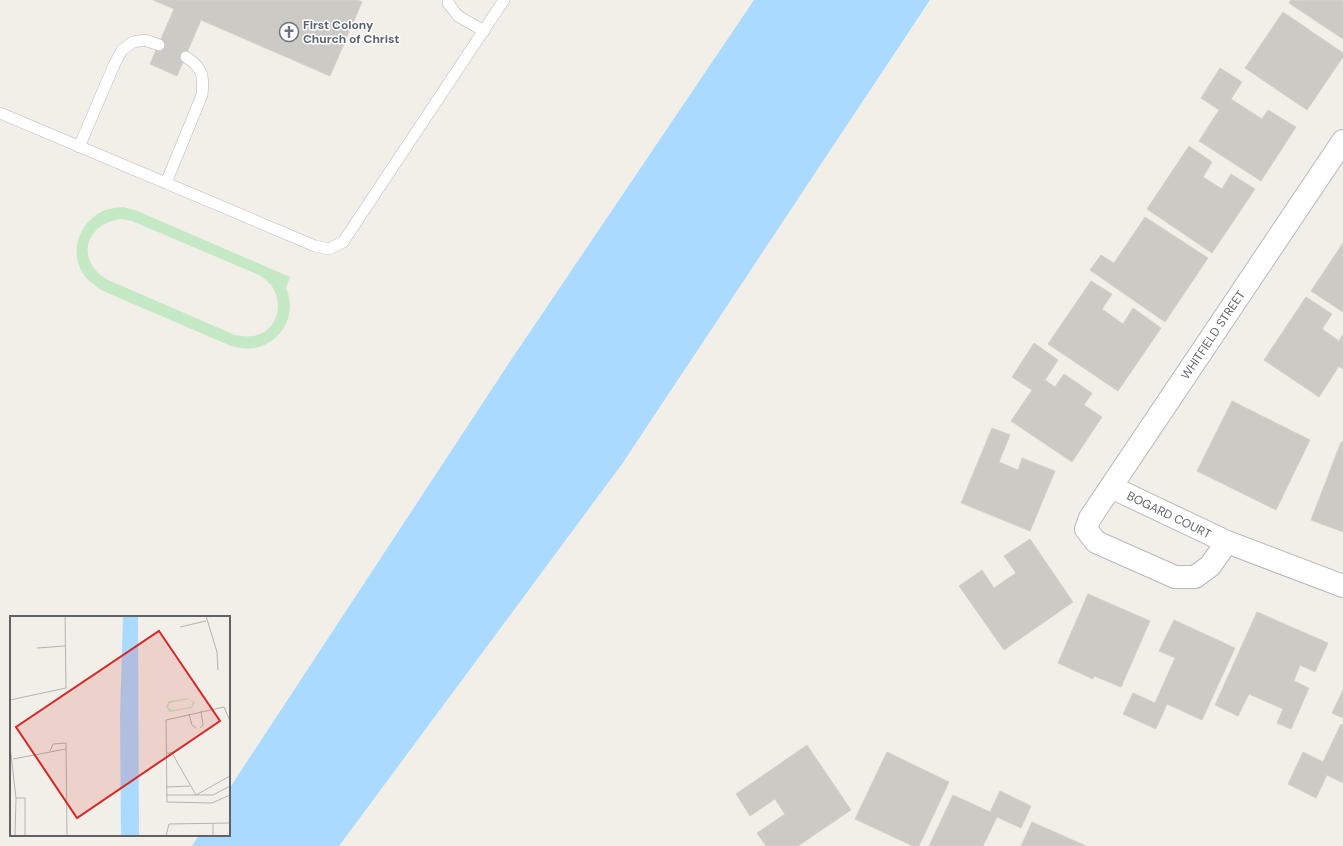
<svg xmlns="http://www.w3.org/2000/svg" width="1343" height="846" font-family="'DM Sans',sans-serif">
  <rect width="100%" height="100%" fill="#f1efe8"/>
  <path fill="#c5e8c5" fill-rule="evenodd" d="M123 207 135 210 290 277 286 288C297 312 284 339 259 347 249 350 240 348 231 346L103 291C96 286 89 282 84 275 70 256 77 228 96 215 104 209 113 208 123 207ZM122 219 132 221 259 275C265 279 271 283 274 290 284 308 275 333 253 336 247 337 241 336 235 335L108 280C75 262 84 223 122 219Z"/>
  <path fill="#aadaff" d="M754 0H930L622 464 339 846H192L199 835H229V789L509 363Z"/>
  <path fill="#cccac5" stroke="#d6d1c6" d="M153 0H357L362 2 330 76 201 20 177 76 150 64 174 9Z
    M1291 0H1343V39L1289 3Z
    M1283 12 1343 53V57L1307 110 1245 68Z
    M1220 68 1242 82 1231 99 1262 119 1268 110 1296 127 1261 181 1199 141 1219 110 1201 98Z
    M1189 146 1212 162 1203 177 1222 189 1231 174 1255 189 1212 253 1147 209Z
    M1145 217 1208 258 1165 322 1090 270 1101 255 1114 263Z
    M1343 243V312L1311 291Z
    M1091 281 1112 294 1102 309 1123 324 1133 308 1161 328 1118 391 1048 344Z
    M1306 297 1332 314 1322 329 1339 341 1343 334V369L1339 366 1319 397 1264 360Z
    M1034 343 1058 360 1045 380 1055 387 1064 374 1092 393 1084 405 1102 417 1072 462 1011 421 1032 390 1012 377Z
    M1232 401 1310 440 1276 510 1197 471Z
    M992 428 1010 435 999 462 1018 470 1022 458 1055 471 1030 531 961 503Z
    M1341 442H1343V532L1311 520Z
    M1030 539 1073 602 1004 650 959 586 982 570 994 588 1016 573 1004 556Z
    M1088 594 1150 621 1121 687 1094 676 1093 679 1058 663Z
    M1257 612 1328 643 1315 672 1300 665 1294 681 1309 688 1291 729 1277 723 1283 709 1249 694 1238 716 1215 705Z
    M1174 620 1235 648 1202 720 1167 704 1156 729 1123 714 1133 693 1155 703 1175 658 1159 651Z
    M1343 690V718L1332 713Z
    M1341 724 1343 725V783L1327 775 1316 798 1288 784 1303 752 1323 762Z
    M807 745 851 810 798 846H766L757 833 785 814 775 799 750 816 736 794Z
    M887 752 949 782 919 846H913L855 819Z
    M1000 791 1031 806 1021 828 997 817 983 846H929L953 795 990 812Z
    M1032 822 1086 846H1021Z"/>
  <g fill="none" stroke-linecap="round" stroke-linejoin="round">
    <g stroke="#b5b8bc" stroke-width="12">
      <path id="service" d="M448 0V3L458 16 484 31
        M0 113 315 246 329 249 343 242 504 0
        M79 147 114 65 122 50 133 42 145 40 159 45
        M166 183 202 95C204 76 203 68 186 57"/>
    </g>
    <g stroke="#b5b8bc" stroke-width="24">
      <path id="minor" d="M1111 487 1227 542 1343 586
        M1227 542 1210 566 1195 577H1175L1096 542 1086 529 1090 518 1343 141"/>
    </g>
    <use href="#service" stroke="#fff" stroke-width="11"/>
    <use href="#minor" stroke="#fff" stroke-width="22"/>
  </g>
  <defs>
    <g id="church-ring" transform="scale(1)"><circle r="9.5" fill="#fff" stroke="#6b7280" stroke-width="1.5"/><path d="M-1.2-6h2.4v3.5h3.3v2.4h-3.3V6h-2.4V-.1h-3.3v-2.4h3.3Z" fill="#6b7280"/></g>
  </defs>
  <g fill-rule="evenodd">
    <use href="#church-ring" x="289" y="32"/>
  </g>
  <g text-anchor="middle" stroke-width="3" stroke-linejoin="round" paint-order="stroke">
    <g font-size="12" font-weight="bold" fill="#5b616d" stroke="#fff" text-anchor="start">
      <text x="303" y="29">First Colony<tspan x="303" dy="14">Church of Christ</tspan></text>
    </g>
    <g font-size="12" fill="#5f6368" stroke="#fff">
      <text transform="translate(1213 335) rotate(-56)" y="4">WHITFIELD STREET</text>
      <text transform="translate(1169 515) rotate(26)" y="4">BOGARD COURT</text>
    </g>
  </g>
  <g transform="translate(10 616)">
    <rect width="220" height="220" fill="#f1efe8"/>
    <path d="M178 82 185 86 182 92 159 96 156 90 159 85ZM179 83 183 86 181 91 163 94 158 92 160 87Z" fill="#c5e8c5" fill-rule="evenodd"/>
    <path d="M113 0H128L129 220H111L110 100Z" fill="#aadaff"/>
    <path fill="none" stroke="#b3b3b1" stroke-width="1" d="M196 0 207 36 208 54M170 11 196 5M27 32 55 30M0 84 56 72 55 0M179 98 182 109 186 112M220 105 214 91 156 104 157 186 202 187 220 179M190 112 193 109 191 95M0 130 6 182 5 220M40 135 43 128 56 127 57 220M156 137H162L186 179 220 160M3 143 56 133M156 171 180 170M156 179H203L220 170M6 182H15V220M203 207V220M156 220 159 208 220 207"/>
    <path fill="#d62828" fill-opacity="0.15" stroke="#d62828" stroke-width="2" d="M149 15 210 105 67 202 6 111Z"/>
    <rect width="220" height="220" fill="none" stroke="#5f6368" stroke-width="2"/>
  </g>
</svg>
